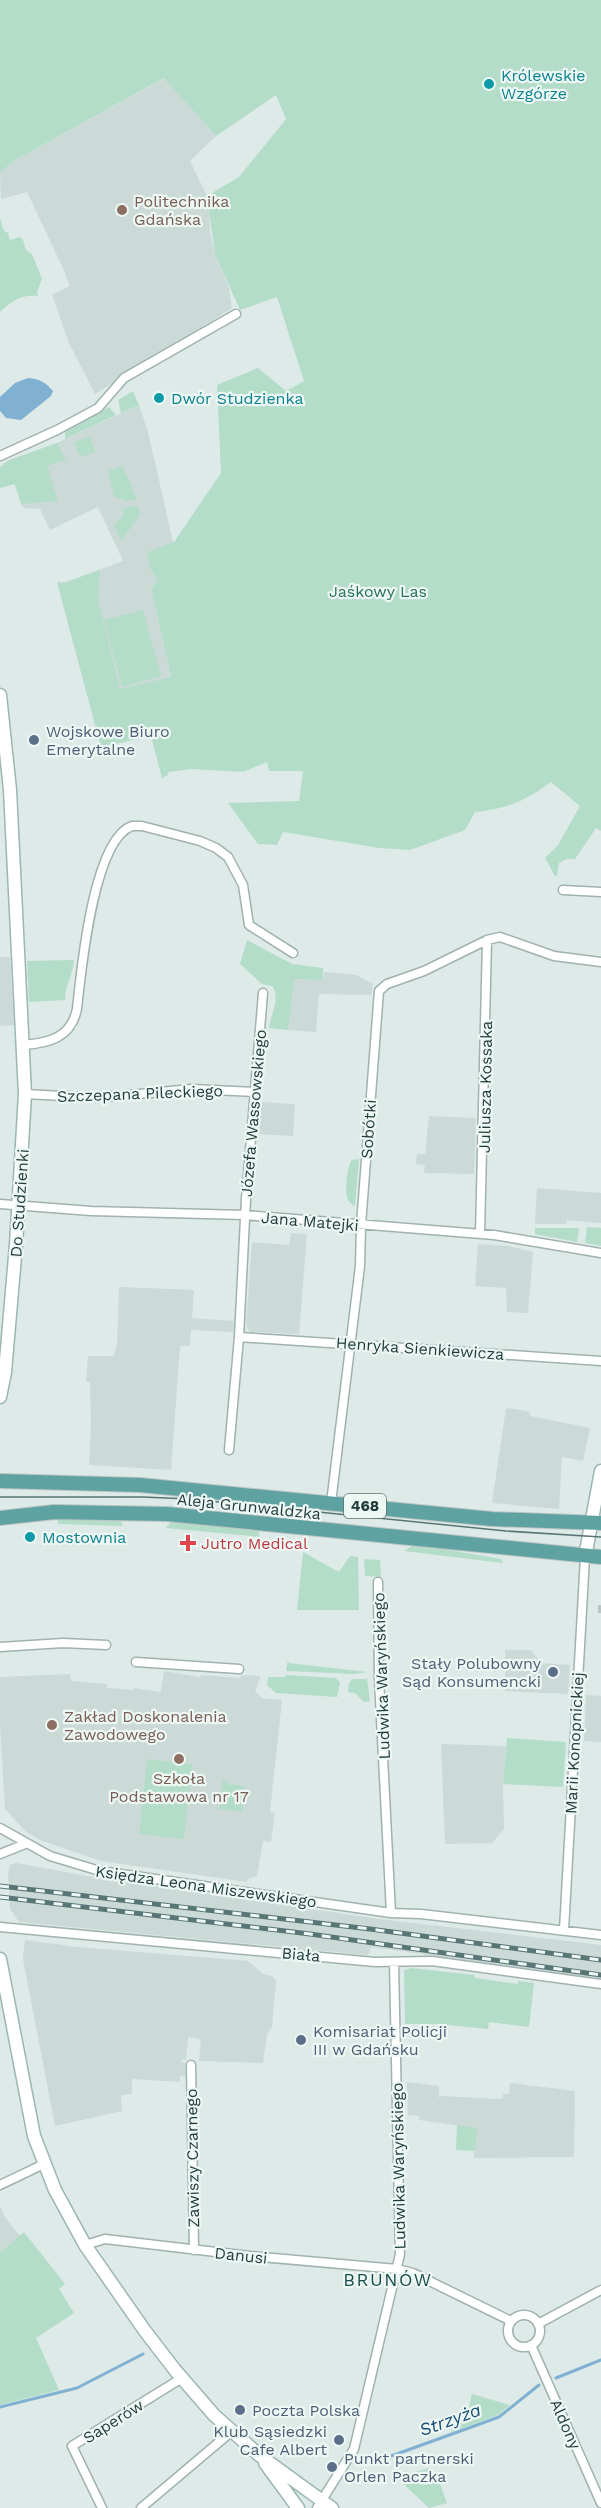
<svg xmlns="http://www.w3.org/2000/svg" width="601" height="2508" font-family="'Work Sans',sans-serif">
  <rect width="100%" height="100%" fill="#ddeae7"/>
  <path fill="#cbdad7" d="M165 78 216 136 190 161 209 200 210 232 215 254 229 288 232 308 95 394 69 343 52 295 70 286 62 266 27 192 1 199 0 173 12 162Z
    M139 405 148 432 176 555 151 589 171 677 152 736 101 747 57 582H66L123 561 98 507 50 530 40 509 24 508 21 504 7 461 57 443Z
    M0 957H10L14 1025 0 1026Z
    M324 972 356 975 373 984 371 995 319 994 316 1032 288 1030 295 979 322 980Z
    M261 1102 295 1104 293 1136 258 1134Z
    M429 1116 476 1118 474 1174 424 1173 425 1165 416 1164 417 1154H425Z
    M537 1188 601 1193V1223L567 1220 566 1224H535Z
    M291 1233 307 1234 299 1334 250 1332 246 1326 252 1242 289 1245Z
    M478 1244 508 1246 533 1252 528 1313 507 1312 506 1288 475 1286Z
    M119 1287 194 1290 192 1318 234 1321 233 1332 191 1330 190 1346H180L171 1470 89 1465 91 1423 90 1382H86L88 1356H114L117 1343Z
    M506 1408 528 1411 531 1416 590 1428 583 1461 562 1457 559 1509 492 1503Z
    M505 1650H531L541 1663 570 1665 568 1694 505 1691Z
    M164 1671 200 1677 201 1675 240 1678 241 1675 261 1676 255 1691 262 1698 282 1700 270 1812 275 1813 271 1842 263 1841 257 1876 247 1879V1882L101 1861 40 1840 26 1832 5 1809 0 1722V1677L70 1674 71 1681 107 1684V1688L134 1690V1688L161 1692Z
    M586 1695 601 1696V1742L584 1741Z
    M441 1744 506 1746 503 1784 504 1829 492 1843 445 1844Z
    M17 1863 87 1876 379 1919 601 1945V1979L371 1947 369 1954 367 1955 19 1922 10 1909 8 1872 10 1865Z
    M25 1940 77 1947 248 1961 263 1974 272 1976 276 1981 272 2027 267 2035 263 2063 199 2061 201 2039 188 2037 186 2060 182 2059V2062L185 2063V2077L180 2076V2082L132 2079V2094L121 2095 122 2111 55 2126 23 1959Z
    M407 2082 439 2086V2098L441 2096 499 2099 503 2098V2094H509L510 2083 575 2091 574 2157 474 2158 476 2128 419 2120V2116L408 2115Z
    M0 2206 4 2216 20 2236 0 2253Z"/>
  <path fill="#b4ddc9" d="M0 0H601V831L596 828 575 859H567L559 863 557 876H555L545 858 558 845 580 806 551 782C524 802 508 808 475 812L465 830 410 850 379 848 283 832 277 845 258 844 228 803 299 801 303 771H269L267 762 243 772 192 769 168 772V775L162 778 151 736 101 747 57 582 61 584 100 570 98 599 120 689 171 677 151 589 158 579C150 573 149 562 147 552L174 542 221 473 217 385 258 368 286 391 304 381 277 297 240 310 215 254 207 196 239 177 286 119 276 95 216 136 164 78 12 162 0 173Z
    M0 219 4 231 8 233 10 240 20 237 23 240 26 250 32 254 42 279 37 292 38 296C21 294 12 301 0 312Z
    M133 391 139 405 121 413 118 400Z
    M109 407 116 415 65 439V431Z
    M90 437 95 452 80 457 74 442Z
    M57 443 66 460 47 466 58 501 21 504 15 484 0 488V467L7 461Z
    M123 466 137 500 126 501 114 496 108 471Z
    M137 505 140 515 121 541 114 525 124 514 122 509Z
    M143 610 161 676 122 687 104 620Z
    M247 940 292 964 323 968 322 980 295 979 288 1030 269 1028C271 1014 281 997 272 986L262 984 240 964Z
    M74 960C73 975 65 985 65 1000L29 1002 27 961Z
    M359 1159 355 1206C352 1204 350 1204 348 1200 344 1191 347 1167 352 1160Z
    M587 1227 601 1228V1246L585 1243Z
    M535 1228H579L577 1242 535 1234Z
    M58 1519 120 1520 123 1526 58 1524Z
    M171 1522 258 1530 260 1537 166 1528Z
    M412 1546 449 1550 501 1559 503 1563 404 1551Z
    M303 1552 339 1572 350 1556 358 1557 359 1610H297Z
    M364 1559 380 1560 381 1577 365 1576Z
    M288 1660 289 1663 367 1672 354 1674 286 1671Z
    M286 1675 336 1678 340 1683 337 1697 276 1693 267 1685 268 1677H285Z
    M352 1679H367L370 1701 364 1702 355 1693 348 1692 349 1683Z
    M507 1738 566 1742 563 1787 503 1784Z
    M147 1759 192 1764 184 1839 139 1834Z
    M223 1780H228V1784L245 1786 242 1812 219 1809Z
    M412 1968 474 1975 475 1978 518 1984V1981L534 1983 529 2027 489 2022 488 2029 438 2024H405L404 1970Z
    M457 2125 477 2128 475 2151 456 2150Z
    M24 2232 65 2284 59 2289 74 2313 36 2338 59 2390 0 2405V2253Z
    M472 2394 510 2405 498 2415 452 2432 446 2415 466 2420Z
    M429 2468 438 2478 447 2503 429 2508 397 2478Z"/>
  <path fill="#80b1d3" d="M28 378C40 379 45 382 53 391L51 396 21 420 6 418 0 411V397L15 383Z"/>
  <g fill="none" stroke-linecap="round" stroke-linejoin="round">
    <path stroke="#80b1d3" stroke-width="3" d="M556 2378 601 2360
      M0 2407 77 2388 143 2354
      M361 2462 375 2461 394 2455 499 2417 539 2385"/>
    <path stroke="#b7c7c4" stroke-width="8" stroke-dasharray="8 4" stroke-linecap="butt" d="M598 1609H601"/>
    <g stroke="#a0b2af" stroke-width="11">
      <path id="street" d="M0 456 57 430 98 408 124 378 236 314
        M563 890 601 892
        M23 1045C49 1043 71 1038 77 1009 81 972 93 840 132 826H142L200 841 216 848 228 857 243 885 249 925 293 953
        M25 1094 81 1097 118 1096 192 1089 255 1092
        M0 1204 91 1211 245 1215 494 1235 601 1253
        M480 1234 487 940
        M239 1337 601 1361
        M229 1450 239 1337 246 1199 263 993
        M331 1503 360 1266 361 1225 379 991 387 984 424 971 487 940 500 937 554 956 601 962
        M378 1582 379 1679 391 1913
        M0 1647 63 1643 106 1645
        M136 1662 239 1669
        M0 1828 50 1856 100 1871 391 1913 421 1914 601 1935
        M0 1854 25 1844
        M0 1927 375 1962 432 1961 601 1984
        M564 1930 585 1557
        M191 2065 194 2250
        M0 2185 44 2164
        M85 2245 105 2239 250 2256 397 2269 413 2273 511 2321
        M508 2331a16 16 0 1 1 32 0a16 16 0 1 1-32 0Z
        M538 2324 601 2290
        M531 2345 601 2503
        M102 2508 72 2446 182 2378
        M141 2508 231 2432
        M317 2508 354 2449 400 2254 394 1963"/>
    </g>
    <g stroke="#9bb6b3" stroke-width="15">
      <path id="secondary" d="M0 695 10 790 25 1094 16 1245 5 1372 0 1397
        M585 1557 601 1471
        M0 1959 34 2136 55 2190 85 2245 145 2331 175 2370 214 2415 259 2455 332 2508
        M265 2463 298 2508"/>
    </g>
    <g stroke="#bcc4c4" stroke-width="16">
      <path id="primary" d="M0 1481 140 1485 492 1519 601 1523
        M0 1518 54 1512 167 1514 601 1557"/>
    </g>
    <use href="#street" stroke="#fff" stroke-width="8"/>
    <use href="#secondary" stroke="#fff" stroke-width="12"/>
    <use href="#primary" stroke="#5ea2a2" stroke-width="14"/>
    <path stroke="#587675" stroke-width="1.5" d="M0 1497H143L189 1499 506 1531 601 1537"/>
    <g stroke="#587675" stroke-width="5">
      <path id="rail" d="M0 1886 370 1929 601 1960
        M0 1897 310 1934 601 1975"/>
    </g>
    <use href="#rail" stroke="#edf7f4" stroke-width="3" stroke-dasharray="9" stroke-linecap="butt"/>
  </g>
  <g fill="#0f9aa8" stroke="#edf7f4" stroke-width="2">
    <circle cx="489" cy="84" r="6"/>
    <circle cx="159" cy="398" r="6"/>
    <circle cx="30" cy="1537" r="6"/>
  </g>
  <g fill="#8d6e63" stroke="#edf7f4" stroke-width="2">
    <circle cx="122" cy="210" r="6"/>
    <circle cx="52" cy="1725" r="6"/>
    <circle cx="179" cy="1759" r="6"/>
  </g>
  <g fill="#5c6f8a" stroke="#edf7f4" stroke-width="2">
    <circle cx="34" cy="740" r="6"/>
    <circle cx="553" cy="1672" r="6"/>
    <circle cx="301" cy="2040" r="6"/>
    <circle cx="240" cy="2410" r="6"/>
    <circle cx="339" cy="2440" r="6"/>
    <circle cx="332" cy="2467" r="6"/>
  </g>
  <path fill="#e0444e" stroke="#edf7f4" stroke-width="2" d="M185 1534h6v6h6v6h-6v6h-6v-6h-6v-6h6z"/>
  <g text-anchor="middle" stroke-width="4.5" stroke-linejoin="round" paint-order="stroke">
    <rect fill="#edf7f4" stroke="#5c7371" stroke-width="1.5" x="344" y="1494" width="42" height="24" rx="4.5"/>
    <g font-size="15" font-weight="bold" fill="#1e3a39">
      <text x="365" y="1511">468</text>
    </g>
    <g font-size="16" fill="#0d838f" stroke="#edf7f4" text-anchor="start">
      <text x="501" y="81">Królewskie<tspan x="501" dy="18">Wzgórze</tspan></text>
      <text x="171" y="404">Dwór Studzienka</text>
      <text x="42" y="1543">Mostownia</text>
    </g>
    <g font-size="16" fill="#785e54" stroke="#edf7f4" text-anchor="start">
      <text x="134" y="207">Politechnika<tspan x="134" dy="18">Gdańska</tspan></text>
      <text x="64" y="1722">Zakład Doskonalenia<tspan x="64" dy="18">Zawodowego</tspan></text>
      <text x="179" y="1784" text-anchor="middle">Szkoła<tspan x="179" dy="18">Podstawowa nr 17</tspan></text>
    </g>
    <g font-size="16" fill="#267257" stroke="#edf7f4">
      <text x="378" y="597">Jaśkowy Las</text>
    </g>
    <g font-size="16" fill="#4e5e75" stroke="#edf7f4" text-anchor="start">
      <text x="46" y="737">Wojskowe Biuro<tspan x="46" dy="18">Emerytalne</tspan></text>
      <text x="541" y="1669" text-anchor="end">Stały Polubowny<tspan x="541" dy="18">Sąd Konsumencki</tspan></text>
      <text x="313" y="2037">Komisariat Policji<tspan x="313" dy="18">III w Gdańsku</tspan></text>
      <text x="252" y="2416">Poczta Polska</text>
      <text x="327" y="2437" text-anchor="end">Klub Sąsiedzki<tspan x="327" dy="18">Cafe Albert</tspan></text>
      <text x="344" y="2464">Punkt partnerski<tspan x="344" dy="18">Orlen Paczka</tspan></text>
    </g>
    <g font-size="16" fill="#1e3a39" stroke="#edf7f4">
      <text transform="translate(485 1087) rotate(-89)" y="6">Juliusza Kossaka</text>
      <text transform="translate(140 1093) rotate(-2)" y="6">Szczepana Pileckiego</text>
      <text transform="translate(253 1113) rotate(-85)" y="6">Józefa Wassowskiego</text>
      <text transform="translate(368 1129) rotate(-86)" y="6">Sobótki</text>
      <text transform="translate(19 1203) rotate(-86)" y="6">Do Studzienki</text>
      <text transform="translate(310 1221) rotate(5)" y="6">Jana Matejki</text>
      <text transform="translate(420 1348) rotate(4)" y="6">Henryka Sienkiewicza</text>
      <text transform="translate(249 1506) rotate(6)" y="6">Aleja Grunwaldzka</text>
      <text transform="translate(381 1676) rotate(-92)" y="6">Ludwika Waryńskiego</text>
      <text transform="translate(574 1743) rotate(-87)" y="6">Marii Konopnickiej</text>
      <text transform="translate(206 1886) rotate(8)" y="6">Księdza Leona Miszewskiego</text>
      <text transform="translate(301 1954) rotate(5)" y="6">Biała</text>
      <text transform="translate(192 2158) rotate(-91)" y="6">Zawiszy Czarnego</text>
      <text transform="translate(398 2166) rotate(-91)" y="6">Ludwika Waryńskiego</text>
      <text transform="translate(241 2255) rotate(6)" y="6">Danusi</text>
      <text transform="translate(113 2421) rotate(-32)" y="6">Saperów</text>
      <text transform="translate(566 2424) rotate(66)" y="6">Aldony</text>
    </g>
    <g font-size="16" fill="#be3a42" stroke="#edf7f4" text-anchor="start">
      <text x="201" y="1549">Jutro Medical</text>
    </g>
    <g font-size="18" letter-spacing="1.5" fill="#194c4c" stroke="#edf7f4">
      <text x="388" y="2286">BRUNÓW</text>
    </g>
    <g font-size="18" font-style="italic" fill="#164e78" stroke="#edf7f4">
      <text transform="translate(450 2420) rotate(-20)" y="6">Strzyża</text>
    </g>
  </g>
</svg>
